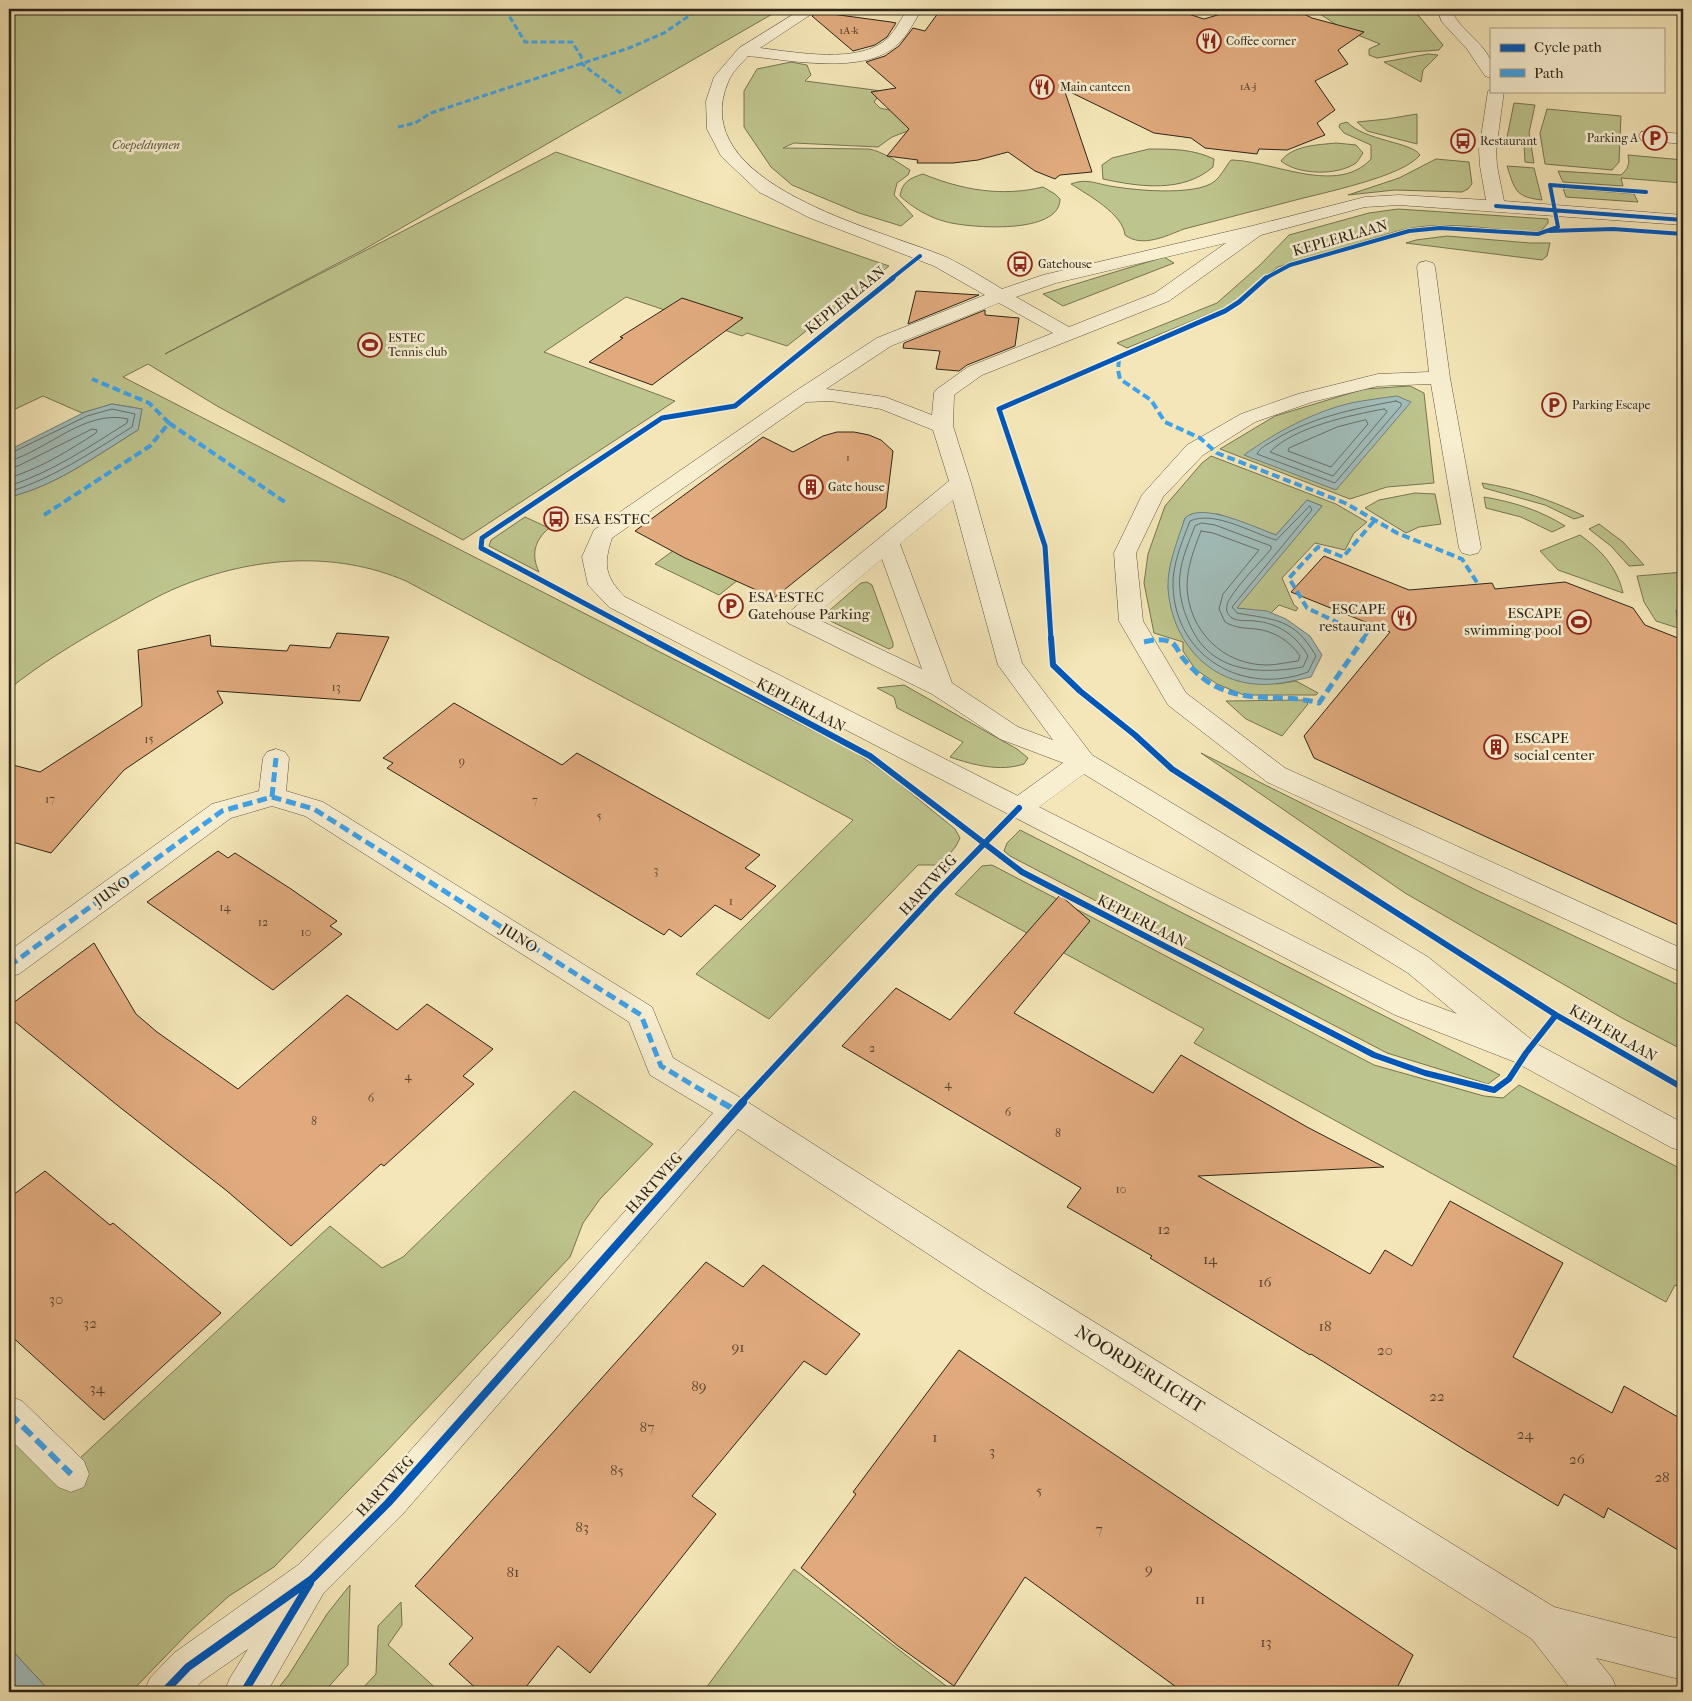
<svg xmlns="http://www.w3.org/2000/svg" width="1692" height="1701" font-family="'IM FELL French Canon',serif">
  <rect width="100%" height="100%" fill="#f4e6b8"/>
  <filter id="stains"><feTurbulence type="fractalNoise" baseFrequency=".004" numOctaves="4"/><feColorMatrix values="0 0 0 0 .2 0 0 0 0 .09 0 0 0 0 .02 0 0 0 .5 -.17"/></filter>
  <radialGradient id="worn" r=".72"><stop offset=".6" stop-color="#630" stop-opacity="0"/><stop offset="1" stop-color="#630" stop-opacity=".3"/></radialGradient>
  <path fill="#bec48d" stroke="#767453" d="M9 9H781L363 250 165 354 556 152 889 266 787 346 747 333 742 336 626 297 544 352 675 401 463 540 217 406 148 364 123 377 855 752 890 776 955 829 960 838 956 846 941 865H918L769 1019 696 974 853 820 406 581C334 550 253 557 181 586 156 596 134 610 110 623 75 643 40 664 9 689V497C56 486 97 455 138 430L142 409 112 404 82 413 43 396 9 412Z
    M1302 9H1407L1419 16 1443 45 1439 50 1412 52 1377 58 1369 55V49L1380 44 1343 29 1320 14Z
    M1428 54 1438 55 1423 70 1421 82 1384 62Z
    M791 62 807 65 811 75 805 81 882 91 874 102 880 108 916 116 926 124 892 137 878 147 794 143 783 148 869 149C884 152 897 162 910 170L908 175 897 183 894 195 913 216 901 226 859 213 792 185 771 167 744 127V91L757 69Z
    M1514 103 1535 105 1529 133 1534 163 1525 162 1524 144 1506 142Z
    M1547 109 1621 116 1619 162 1612 170 1545 164 1540 133Z
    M1417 114V144L1367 131 1357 122 1387 119Z
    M1347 122C1365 141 1412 142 1420 155 1403 177 1321 193 1292 201 1256 210 1220 220 1184 229 1166 236 1142 248 1125 235 1123 214 1088 195 1071 184 1084 179 1092 182 1105 185 1128 190 1196 197 1215 181 1221 176 1226 166 1231 160 1274 161 1337 196 1371 159V145L1344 133 1339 127 1340 124Z
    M1336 143 1356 145 1363 153C1361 156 1358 161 1356 163 1337 176 1298 175 1281 161 1293 145 1318 145 1336 143Z
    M1149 149C1172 149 1193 149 1214 159L1213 167C1183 193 1140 187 1103 179L1102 165 1112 158Z
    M1628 155 1683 160V183L1621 178 1623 186 1563 182 1558 171 1621 175C1628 169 1630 164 1628 155Z
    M1436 159 1469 162 1472 184 1468 189 1462 192 1395 190 1348 195 1399 178Z
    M1507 166 1534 168 1542 200C1515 197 1515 190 1507 166Z
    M923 174C962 190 1002 197 1043 187L1055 194 1060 199C1060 235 970 228 947 222 930 218 913 208 900 196 902 182 910 178 923 174Z
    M1563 188 1634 194 1638 202 1566 197Z
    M1398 209 1548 219V223L1541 231 1534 232C1489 230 1442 219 1398 231L1278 267 1230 305 1127 348 1117 343 1217 303 1260 265 1289 235 1369 213Z
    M1447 236 1530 243H1550L1547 256 1542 260 1406 243 1416 240Z
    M1164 257 1174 263 1063 306 1043 294Z
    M1410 386 1424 393 1434 483 1387 487 1350 499 1220 449 1275 416 1364 389Z
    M1211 456 1336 504 1367 522 1354 533 1345 550 1315 543 1282 578 1294 605 1298 608 1296 611 1279 605 1271 613 1236 608 1322 506 1307 500 1276 535 1218 514 1185 518 1171 564 1168 588 1277 684 1296 681 1318 693 1316 695H1244L1217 684 1195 669 1183 651V642L1154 633 1144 583 1148 554 1165 506 1202 463Z
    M1482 483C1519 489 1551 500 1584 516L1574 519 1545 505 1484 488Z
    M1415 493 1435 494 1441 524 1419 527 1406 533 1365 508 1379 500Z
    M1484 497C1513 502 1540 510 1565 526L1552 532 1521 517 1486 508Z
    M525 517 549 528C534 541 531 555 539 572L489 546 491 540Z
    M1599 524 1623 542 1644 565 1629 566 1611 546 1589 529Z
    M708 525 771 554 719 595 655 564Z
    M1580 535C1601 550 1617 567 1623 593L1558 570 1540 551Z
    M1683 572V610H1676L1678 628 1656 621 1644 602 1637 576Z
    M867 582 872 585 893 643V647L889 649 822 617 861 583Z
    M904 685 1017 749 1028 758 1024 764C1000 772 973 765 950 757L963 742 897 708 894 697 877 688Z
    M1304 700 1308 704 1282 736 1246 719 1226 701Z
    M1201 753 1476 890 1683 987V1050L1622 1018 1405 893Z
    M1020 830 1500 1075 1488 1084 1387 1053 1010 856 1004 851 1007 843Z
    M992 865 1374 1065 1484 1096 1503 1098 1519 1085 1683 1170V1289L1675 1285 1666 1302 1194 1043 1204 1029 955 894 982 866Z
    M574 1091 653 1144 600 1199 583 1223 570 1257 384 1454 274 1567 229 1596 189 1632 131 1692H38L44 1685 9 1647V1434L53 1476 79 1459 330 1226 382 1268 403 1257Z
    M794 1569 954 1692H703Z
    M350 1585 348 1665 324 1692H275L288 1676 327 1614Z
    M401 1602 402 1625 388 1645 440 1692H359L376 1674 378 1626Z"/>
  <path fill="#a1bdba" stroke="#73807a" d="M1397 396 1411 402 1336 490 1244 455C1276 432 1313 412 1351 403 1366 400 1382 398 1397 396Z
    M112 404 142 409 138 430C97 455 56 486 9 497V450L85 412Z
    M1307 500 1322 506 1237 608 1267 611 1286 619 1310 636 1322 655 1311 677C1292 681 1274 686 1254 684 1204 679 1171 637 1168 588 1167 565 1178 540 1185 518 1202 501 1256 528 1276 535Z
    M9 1647 45 1686 38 1692H9Z"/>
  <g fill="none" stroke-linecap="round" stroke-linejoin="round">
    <path stroke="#68706a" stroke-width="1" d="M1396 401 1401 403V406L1335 483 1257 454C1260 448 1266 445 1271 442 1308 418 1353 409 1396 401Z
      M1384 409 1387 411 1386 413 1333 476 1270 452C1294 427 1351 415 1384 409Z
      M1366 420 1368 424 1331 467 1288 451 1289 448 1337 427Z
      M9 454 87 416 112 409 135 414 132 427C92 452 54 478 9 492
      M9 461C48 450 85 409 128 419L127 423C89 447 52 472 9 486
      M9 468 18 466 92 429 97 430 96 433C68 451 41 468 9 478
      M1310 506 1312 510 1232 607 1237 613C1275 620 1294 618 1316 656L1308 672C1244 696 1176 658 1173 587 1172 565 1182 542 1190 521 1214 510 1252 533 1276 540Z
      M1202 523 1215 525 1271 546V549C1258 565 1239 583 1229 600 1225 607 1226 614 1232 618 1239 622 1247 620 1255 621 1278 623 1297 636 1308 656L1303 667C1257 675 1209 672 1189 623 1182 608 1178 590 1180 574 1182 557 1189 542 1195 526Z
      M1201 531 1213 533 1259 550 1223 594 1219 609 1225 622C1235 628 1245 628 1256 629 1274 631 1290 641 1300 656L1298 661C1288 662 1277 665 1267 665 1223 665 1189 631 1187 587 1187 567 1194 549 1201 531Z"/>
  </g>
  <path fill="#e0aa7d" stroke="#2e2419" d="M941 9H1141L1144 10 1173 9 1204 19 1231 11H1255L1256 9H1268L1302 13 1312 18 1364 32 1338 50 1348 64 1315 81 1335 110 1317 123 1325 135 1287 150 1259 149 1257 154 1205 148 1191 138 1154 133 1064 89 1092 172 1060 175 1055 179 1035 171 1008 152 978 160 953 163H917L918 160 887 156 909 129 871 92 896 88 866 62 885 56 899 46 913 28 925 31Z
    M817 12 891 22 896 23 887 37 875 45 853 51 812 16Z
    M916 291 979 295 908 324Z
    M682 298 743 318 652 385 589 362 623 338 620 337Z
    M985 310V315L1019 318 1015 346 967 365 959 371 936 369 940 351 903 348 904 343Z
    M837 432H854L869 435 881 440 893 451 886 508 774 598 685 558 635 531 763 437 793 452 823 436Z
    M1324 556 1409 590 1492 583 1495 589 1565 582 1633 608 1645 625 1683 640V927L1314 758 1304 736 1390 632 1291 592Z
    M337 633 389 637 360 701 217 691 223 703 124 770 51 853 9 841V764L40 772 142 706 138 650 210 635 211 646 287 651 290 645 330 648Z
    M454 703 562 765 577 753 760 855 745 868 776 886 741 920 715 905 681 937 669 929 664 935 387 768 393 763 383 758Z
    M218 851 228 858 235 853 291 889 337 921 330 926 342 934 273 990 147 902Z
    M1060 895 1090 921 1014 1013 1153 1093 1181 1055 1307 1127 1384 1167 1198 1176 1370 1274 1385 1250 1412 1266 1450 1201 1563 1263 1513 1357 1612 1413 1624 1386 1683 1420V1553L1608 1508 1604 1518 1564 1494 1558 1506 1465 1450 1311 1354 1310 1355 1150 1258 1152 1256 1067 1207 1081 1188 842 1046 896 988 950 1020Z
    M94 943 136 1014 157 1032 238 1089 347 995 397 1030 427 1004 493 1049 463 1076 474 1084 384 1166 381 1164 291 1246 227 1191 117 1105 9 1017V1006Z
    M45 1171 110 1225 113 1223 221 1313 104 1420 9 1334V1198Z
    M706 1262 743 1287 763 1265 860 1334 826 1375 804 1361 692 1496 716 1514 590 1673 558 1646 522 1692H480L449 1664 473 1638 415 1586Z
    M959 1350 1413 1655 1395 1692H1183L1025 1577 954 1686 898 1646 801 1568 856 1494 853 1492Z"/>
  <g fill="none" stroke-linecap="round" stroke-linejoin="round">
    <g stroke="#605441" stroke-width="1">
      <path id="service" d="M802 9H819L760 48C795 52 860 65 888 38 896 30 901 18 908 9H922C915 20 908 35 898 44 866 76 789 60 748 56 742 63 733 71 729 80 682 184 880 229 946 257 965 266 984 278 1002 289L1043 275 1252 226 1365 197 1399 195 1486 200 1480 166 1479 150 1488 91 1491 88V91H1504L1496 150 1497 166 1504 201 1683 215V225L1399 205 1365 207 1261 235 1169 301 982 375 954 395 953 426 971 483 1022 663 1092 755 1096 761 1092 767 1083 770 1074 767 1000 739 932 694 788 623 784 618 788 613 949 481 933 430 881 409 831 401 806 402 612 538C603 565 605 577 625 597L1028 801 1032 808 1028 815 1019 818 1010 815 609 607 588 585 582 557 594 530 794 392 877 338 985 295 934 266 810 218 759 192 721 156 707 129 706 101 714 77 739 48ZM1226 243 1155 293 1069 327 1016 297 1056 283ZM999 303 1053 333 968 367 937 389 934 393 932 415 885 397 826 389 891 346ZM953 500 998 665 1053 740 1018 727 952 683 900 544ZM882 559 922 669 813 617Z
        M1437 9H1451C1458 29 1486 44 1491 62 1492 66 1491 73 1491 78L1485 76 1467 49 1442 22Z
        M1647 131 1683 134V144L1641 140 1639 136 1641 132Z
        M1426 261 1433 263 1435 267 1450 378 1481 548 1478 553 1470 555 1462 553 1459 548 1431 384 1378 386 1312 402 1255 422 1203 455 1163 497 1136 553 1143 621 1186 693 1285 768 1683 949V973L1267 782 1168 705 1119 621 1114 553 1142 495 1187 445 1241 414 1298 394 1378 374 1429 372 1417 267 1419 263Z"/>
    </g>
    <g stroke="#605441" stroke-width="1">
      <path id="pedestrian" d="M9 1396 22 1401 84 1461 89 1474 84 1487 71 1492 58 1487 9 1438Z"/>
    </g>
    <g stroke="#605441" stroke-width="1">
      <path id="minor" d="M276 749 285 752 289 758 286 791 323 802 652 1007 673 1058 746 1101 1004 1266 1554 1607 1683 1640V1680L1596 1658 1612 1678 1618 1692H1573L1532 1639 980 1288 738 1129 401 1516 323 1594 267 1692H224L230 1678 248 1649 202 1681 192 1692H144L150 1678 174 1653 298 1565 375 1490 713 1113 650 1075 629 1022 305 816 272 806 231 818 19 974 9 977V951L212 804 259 791 263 758 267 752Z
        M1083 752 1092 755 1428 957 1537 1044 1683 1123V1151L1672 1148 1515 1062 1395 1015 1010 815 1006 808 1010 801 1074 755ZM1084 774 1408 973 1457 1014 1417 999 1039 807Z"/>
    </g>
    <use href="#service" fill="#f8efd1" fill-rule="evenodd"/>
    <use href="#pedestrian" fill="#f8efd1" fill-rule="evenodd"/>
    <use href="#minor" fill="#f8efd1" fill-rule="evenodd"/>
    <path stroke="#3ea2ea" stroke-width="3" stroke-dasharray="6 3" stroke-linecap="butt" d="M505 9 525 42H572L581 56 582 64 623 95
      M398 127 415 123 431 113 629 48 664 33 699 9"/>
    <path stroke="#3ea2ea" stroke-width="4" stroke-dasharray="8 4" stroke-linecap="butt" d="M1119 359 1118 370 1120 379 1151 400 1165 422 1200 438 1217 453 1345 503 1397 533 1462 559 1478 584
      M169 423 285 502
      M44 515 150 446 169 423 149 403 92 379
      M1363 639 1367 633 1345 626 1307 608 1289 578 1318 547 1343 557 1375 520"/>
    <path stroke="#3ea2ea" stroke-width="5" stroke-dasharray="10 5" stroke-linecap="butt" d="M1144 642C1153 640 1162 638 1171 642 1175 644 1179 652 1182 657 1191 668 1201 678 1213 685 1247 704 1284 693 1319 703L1364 638
      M272 797 276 758
      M9 966 222 811 272 797 314 809 641 1015 661 1066 723 1103"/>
    <path stroke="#3ea2ea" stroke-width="6" stroke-dasharray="13 6" stroke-linecap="butt" d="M721 1102 735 1110
      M9 1413 71 1474"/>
    <g stroke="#f8efd1" stroke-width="5.5">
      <path id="cycleway-far3" d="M1496 206 1683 220
        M1549 231 1613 229 1683 234
        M891 279 920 256
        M1264 279 1290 265 1409 231 1440 228 1538 234 1558 227 1550 185 1646 192"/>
    </g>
    <g stroke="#f8efd1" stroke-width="8">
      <path id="cycleway-far2" d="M651 639 481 548 482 538 662 418 735 406 893 278
        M1051 639 1045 546 999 409 1225 311 1239 302 1266 278"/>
    </g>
    <g stroke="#f8efd1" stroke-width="9">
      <path id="cycleway-far1" d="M649 638 870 756 1022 872 1374 1055 1425 1073 1494 1090 1509 1079 1526 1053 1556 1015
        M1051 638 1053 665 1080 691 1135 735 1172 769 1556 1015 1683 1088
        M741 1103 938 891 1019 808"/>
    </g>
    <g stroke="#f8efd1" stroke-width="11">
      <path id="cycleway" d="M164 1692 188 1667 312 1579 388 1503 743 1102
        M244 1692 310 1583"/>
    </g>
    <use href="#cycleway-far3" stroke="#0057b8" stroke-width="4"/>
    <use href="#cycleway-far2" stroke="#0057b8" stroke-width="5"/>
    <use href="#cycleway-far1" stroke="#0057b8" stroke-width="6"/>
    <use href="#cycleway" stroke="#0057b8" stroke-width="8"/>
  </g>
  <defs>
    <g id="restaurant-ring" transform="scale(1.25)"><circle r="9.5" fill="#f8efd1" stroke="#8f2418" stroke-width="1.5"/><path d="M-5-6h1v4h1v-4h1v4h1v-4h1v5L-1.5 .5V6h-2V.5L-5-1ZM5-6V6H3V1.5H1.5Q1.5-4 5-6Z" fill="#8f2418"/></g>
    <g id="parking-ring" transform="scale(1.25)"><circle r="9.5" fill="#f8efd1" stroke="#8f2418" stroke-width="1.5"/><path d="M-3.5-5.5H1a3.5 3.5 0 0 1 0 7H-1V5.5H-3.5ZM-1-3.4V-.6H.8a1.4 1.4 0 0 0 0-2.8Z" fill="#8f2418"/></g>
    <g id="bus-ring" transform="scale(1.25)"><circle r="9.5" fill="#f8efd1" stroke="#8f2418" stroke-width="1.5"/><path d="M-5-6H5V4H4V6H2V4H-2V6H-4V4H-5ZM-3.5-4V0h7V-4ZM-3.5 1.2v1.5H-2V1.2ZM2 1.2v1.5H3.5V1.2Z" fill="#8f2418"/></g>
    <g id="stadium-ring" transform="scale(1.25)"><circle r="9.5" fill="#f8efd1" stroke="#8f2418" stroke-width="1.5"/><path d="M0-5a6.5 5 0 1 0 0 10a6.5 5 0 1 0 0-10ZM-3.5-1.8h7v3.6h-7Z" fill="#8f2418"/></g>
    <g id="building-ring" transform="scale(1.25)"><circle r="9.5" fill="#f8efd1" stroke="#8f2418" stroke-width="1.5"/><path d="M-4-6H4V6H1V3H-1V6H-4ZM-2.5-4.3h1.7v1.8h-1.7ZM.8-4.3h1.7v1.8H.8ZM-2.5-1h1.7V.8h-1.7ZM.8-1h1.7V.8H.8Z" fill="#8f2418"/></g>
  </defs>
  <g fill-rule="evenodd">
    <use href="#restaurant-ring" x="1209" y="41"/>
    <use href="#restaurant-ring" x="1042" y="87"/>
    <use href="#parking-ring" x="1655" y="138"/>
    <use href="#bus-ring" x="1463" y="141"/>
    <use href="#bus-ring" x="1020" y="264"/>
    <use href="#stadium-ring" x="370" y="345"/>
    <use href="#parking-ring" x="1554" y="405"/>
    <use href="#building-ring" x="811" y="487"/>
    <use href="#bus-ring" x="556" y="519"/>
    <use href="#parking-ring" x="731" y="606"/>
    <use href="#restaurant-ring" x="1404" y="618"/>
    <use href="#stadium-ring" x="1579" y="622"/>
    <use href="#building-ring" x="1496" y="747"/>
  </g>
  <g text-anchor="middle" stroke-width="5" stroke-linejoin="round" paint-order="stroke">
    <g font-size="11" fill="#5a4632">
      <text x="849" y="34">1A-k</text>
      <text x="1248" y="90">1A-j</text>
      <text x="848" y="461">1</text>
    </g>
    <g font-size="12" fill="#2e2419" stroke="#f8efd1" text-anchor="start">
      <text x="1226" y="45">Coffee corner</text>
      <text x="1060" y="91">Main canteen</text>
      <text x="1638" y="142" text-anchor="end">Parking A</text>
      <text x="1480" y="145">Restaurant</text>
      <text x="1038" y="268">Gatehouse</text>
      <text x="388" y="342">ESTEC<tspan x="388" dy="14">Tennis club</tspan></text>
      <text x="1572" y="409">Parking Escape</text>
      <text x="828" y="491">Gate house</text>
    </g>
    <g font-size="12" font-style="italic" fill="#59543c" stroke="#f8efd1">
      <text x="146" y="149">Coepelduynen</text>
    </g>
    <g font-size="12" fill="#5a4632">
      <text x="336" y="691">13</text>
      <text x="149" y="743">15</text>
      <text x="462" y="765">9</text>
      <text x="50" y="803">17</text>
      <text x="535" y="804">7</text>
      <text x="599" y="820">5</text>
      <text x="656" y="874">3</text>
      <text x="731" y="905">1</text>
      <text x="225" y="911">14</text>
      <text x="263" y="926">12</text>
      <text x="306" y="936">10</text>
      <text x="872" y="1052">2</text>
      <text x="408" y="1080">4</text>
      <text x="948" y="1088">4</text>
      <text x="371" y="1102">6</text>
      <text x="1008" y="1116">6</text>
      <text x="314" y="1125">8</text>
      <text x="1058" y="1137">8</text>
      <text x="1121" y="1193">10</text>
    </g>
    <g font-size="15" fill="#2e2419" stroke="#f8efd1">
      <text transform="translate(1340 238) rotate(-16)" y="5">KEPLERLAAN</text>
      <text transform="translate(845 300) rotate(-39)" y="5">KEPLERLAAN</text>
      <text transform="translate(801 705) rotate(28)" y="5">KEPLERLAAN</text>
      <text transform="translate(928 885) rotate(-47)" y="5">HARTWEG</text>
      <text transform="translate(112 891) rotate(-36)" y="5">JUNO</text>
      <text transform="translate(1142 921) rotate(27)" y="5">KEPLERLAAN</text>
      <text transform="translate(519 938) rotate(32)" y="5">JUNO</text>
      <text transform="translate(1613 1033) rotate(30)" y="5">KEPLERLAAN</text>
      <text transform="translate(654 1183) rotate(-48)" y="5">HARTWEG</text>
      <text transform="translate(385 1486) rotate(-47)" y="5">HARTWEG</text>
    </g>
    <g font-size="15" fill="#2e2419" stroke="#f8efd1" text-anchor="start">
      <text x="574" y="524">ESA ESTEC</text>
      <text x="748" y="602">ESA ESTEC<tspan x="748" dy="17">Gatehouse Parking</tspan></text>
      <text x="1386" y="614" text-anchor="end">ESCAPE<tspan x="1386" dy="17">restaurant</tspan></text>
      <text x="1562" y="618" text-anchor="end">ESCAPE<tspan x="1562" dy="17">swimming pool</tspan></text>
      <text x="1514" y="743">ESCAPE<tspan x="1514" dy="17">social center</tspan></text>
    </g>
    <g font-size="15" fill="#5a4632">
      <text x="1164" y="1234">12</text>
      <text x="1210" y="1264">14</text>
      <text x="1265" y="1287">16</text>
      <text x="56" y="1304">30</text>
      <text x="90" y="1328">32</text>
      <text x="1325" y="1331">18</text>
      <text x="738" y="1352">91</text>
      <text x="1385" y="1355">20</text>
      <text x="699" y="1391">89</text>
      <text x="97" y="1393">34</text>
      <text x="1437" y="1401">22</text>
      <text x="647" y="1432">87</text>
      <text x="1525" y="1439">24</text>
      <text x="935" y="1442">1</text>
      <text x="992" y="1456">3</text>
      <text x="1577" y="1464">26</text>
      <text x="617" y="1475">85</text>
      <text x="1662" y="1482">28</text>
      <text x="1039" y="1495">5</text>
      <text x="582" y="1532">83</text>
      <text x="1099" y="1534">7</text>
      <text x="1149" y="1574">9</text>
      <text x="513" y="1577">81</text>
      <text x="1200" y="1604">11</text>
      <text x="1266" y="1647">13</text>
    </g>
    <g font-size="18" fill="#2e2419" stroke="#f8efd1">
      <text transform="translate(1140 1369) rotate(32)" y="6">NOORDERLICHT</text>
    </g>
  </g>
  <rect width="1692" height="1701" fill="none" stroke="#f4e6b8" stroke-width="30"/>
  <rect x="10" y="10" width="1672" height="1681" fill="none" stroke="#2e2419" stroke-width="2.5"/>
  <rect x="15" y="15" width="1662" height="1671" fill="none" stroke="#2e2419"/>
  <rect x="1490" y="28" width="175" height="65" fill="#f8efd1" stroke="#a79e87"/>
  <rect x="1500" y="44" width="25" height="8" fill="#0057b8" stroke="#a79e87"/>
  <text x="1534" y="52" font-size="15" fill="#2e2419">Cycle path</text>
  <rect x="1500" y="69" width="25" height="8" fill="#3ea2ea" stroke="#a79e87"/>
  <text x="1534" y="78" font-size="15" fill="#2e2419">Path</text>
  <rect width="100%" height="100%" filter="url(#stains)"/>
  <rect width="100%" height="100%" fill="url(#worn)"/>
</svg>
